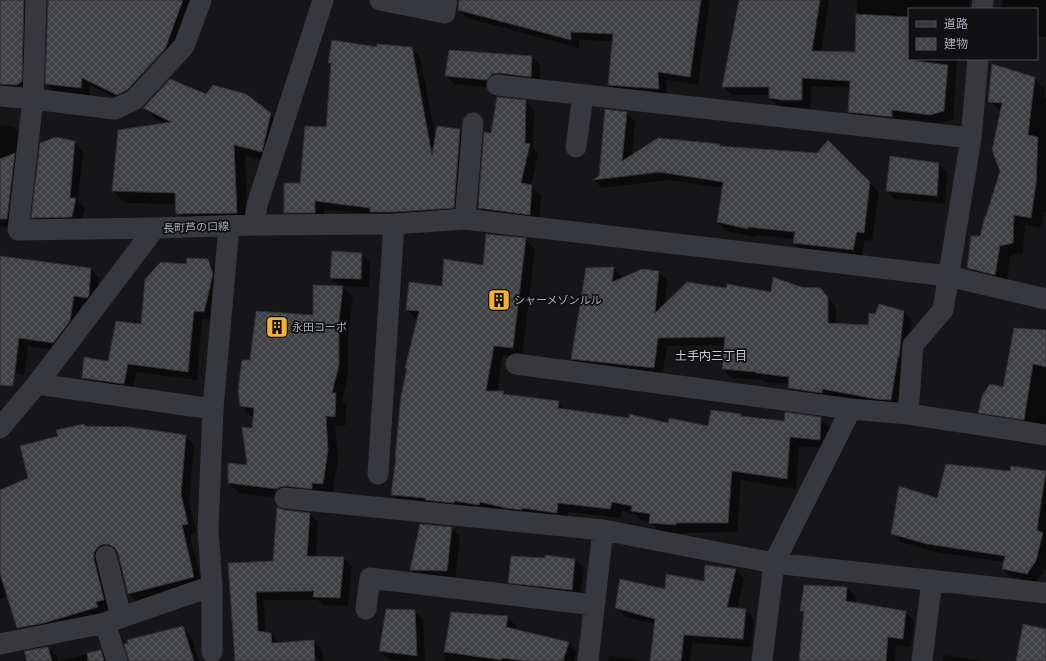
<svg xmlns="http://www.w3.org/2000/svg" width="1046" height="661" font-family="Montserrat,'Noto Sans JP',sans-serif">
  <defs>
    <pattern id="building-cross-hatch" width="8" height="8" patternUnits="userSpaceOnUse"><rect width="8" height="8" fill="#404145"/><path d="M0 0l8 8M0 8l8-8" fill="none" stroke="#595a5e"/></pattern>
  </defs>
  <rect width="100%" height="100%" fill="#161618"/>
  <path fill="#0007" fill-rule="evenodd" d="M0 0H36L30 90 0 96Z
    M48 0H198L190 11 186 9 189 13 173 58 126 103 90 85 89 96 55 92 46 83Z
    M460 0H710L698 85 666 80 667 97 617 93 609 85 613 41 579 40V48L467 18 459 10Z
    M740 0H829L821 53H856L857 0H970L969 9H909V59H957L953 120 939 123 900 118V125L858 120 849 112 851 88 811 86 810 108H790L778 106 770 98V95H732L724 87Z
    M1003 0H1046V37L1037 36V9H1001Z
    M378 48H411L420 57 436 139 438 127 460 130 468 139 462 216 374 215 324 209 323 221H294L285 212 301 184 327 128 332 65 330 63Z
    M532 57 540 65V85L495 88 454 84 446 76Z
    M1034 78 1045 89 1044 98H1046V212H1044L1041 228 1025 225 1023 253 1010 256 1006 285 979 278 968 268 981 237 1001 171V112L989 101Z
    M526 101 534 110 533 148 538 154 531 186 541 195 539 223 487 217 479 208 492 135Z
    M144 108 270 114 282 126 273 163 245 156 248 224 189 225 177 214V204L125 203 113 191 119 131 165 124 156 119Z
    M626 113 635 121 632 156 720 145 722 147 818 154 828 142 879 192 872 241 865 240 861 258 802 252 794 243 795 239 757 235 756 237 726 231 718 222 723 188 668 180 602 188 594 180 600 176ZM664 171V173L608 179V177Z
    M0 125 14 127 22 136 15 227 0 226Z
    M74 142 83 151 78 202 85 208 81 225 41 226 33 217Z
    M939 164 947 172 945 204 895 199 887 191Z
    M525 239 535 249 522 357 503 355 497 392H503L506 395 558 402 566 410 669 424 709 427 740 415 743 417 785 422 820 418 830 428 829 449 799 446 796 489 741 480 737 532 686 533 685 534 660 532 650 522 642 521 635 514 622 511 620 518 568 512 566 522 402 504 392 494 407 370 406 368 418 320 407 310 410 283 443 287 484 266Z
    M362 254 370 263 369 287 342 286 353 297 348 333V375L342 401 346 404 345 426H335L338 461 332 494 287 499 239 493 229 483 248 466 254 416H251L241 405 251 362 314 317 340 287 331 278Z
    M0 257 91 269 99 278 97 304 96 306 82 304 78 330 61 351 28 346 24 375 0 369Z
    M207 260 216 269 212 320 202 319 197 380 137 372 132 392 91 386 83 378 108 362 142 326 187 265Z
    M614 268 622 277V279L659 272 667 280 665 305 727 289 828 297 836 307V324L869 326 876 315 904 312 912 320 908 365 899 408 797 397 789 388V384L765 382 764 380 731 378 723 369 725 345 667 346 662 376 580 367 572 359 587 269Z
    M1046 331V427L988 421 980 412 1004 388Z
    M86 427 185 436 194 445 189 503 196 532 190 534 202 586 137 602 129 594 119 553 112 552V608L104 610 105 615 26 636 18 628 8 597 0 599V491L34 477 59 436Z
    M1011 472H1046V569H1045L1036 582 1011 577 1003 569 1004 562 936 552 901 542 892 533 937 499Z
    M284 511 310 514 318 522 316 557 343 558 352 566 348 606 323 605 318 600H264L265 633 271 634 280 644 314 641 322 650 323 661H236L229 564 274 562Z
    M451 528 460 536 455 579 420 578 411 570Z
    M546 556 575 560 584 568 580 598 518 591 509 582 546 559Z
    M736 570 744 579 737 609 746 610 754 619 751 647 692 643 690 661H651L656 624 625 617 617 608 666 591 705 582Z
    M805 586 847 588 856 597 855 603 905 612 914 620 911 647 896 645 895 661H800L805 614 801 610Z
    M414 611 423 619 425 661H404L389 659 380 650Z
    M451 613 507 617 516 626 515 631 569 643 577 652 574 661H446L444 659Z
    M182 627 191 636 199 661H130Z
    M48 648 57 656 58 661 100 651 110 661H28Z
    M944 655 984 661H943Z
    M609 656 644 661H608Z"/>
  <path fill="url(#building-cross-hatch)" stroke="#303034" d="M0 0H24L22 81 17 85 0 84Z
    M48 0H183L165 49 127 90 117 95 82 78 81 88 45 84Z
    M459 0H701L690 77 658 72 659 89 608 85 613 34 571 32V40L458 10Z
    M739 0H820L812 51 855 52 856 14 909 17V60L948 65 944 111 930 115 892 110V117L848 112 850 81 802 78V100H781L769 98V87H722Z
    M332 40 377 47V44L412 47 432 155 437 126 460 129 454 208 394 212H370V208L315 201V213H284V183H300L305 126 326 127 331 63H328Z
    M449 50 532 56 531 77 498 73 492 74 487 80 445 76Z
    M992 64 1035 77 1028 135 1038 137 1036 184 1031 218 1014 215 1013 243 1000 246 995 275 967 268 971 236H980L985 216H986L1000 171 992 150 1002 103 988 102Z
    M170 79 206 94 213 85 246 94 271 113 262 152 234 145 237 213 176 214 175 193 112 191 118 130 171 122 143 108Z
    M497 97 526 100 525 143 530 144 521 183 532 185 530 215 478 208 484 132 491 133Z
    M605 109 627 112 622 161 658 138 720 144V146L817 153 828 140 870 182 864 233 857 232 853 250 793 243 795 232 748 227V229L717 222 723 182 659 172 593 180 599 176Z
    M56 137 75 141 70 198H76L72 217 31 218 40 143Z
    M15 153 7 219H0V159Z
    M890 156 939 163 937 196 886 191Z
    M486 234 526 238 513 348 494 346 486 391H504L503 394 559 401 558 408 629 418V414L668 423 669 418 708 426 711 410 741 414V416L784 421 785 412 821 417 820 440 790 437 787 479 732 471 728 523H676V525L649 523 650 514 631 511 632 506 612 502 610 509 558 503 557 513 522 508V510L506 508 480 502 479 505 455 501 454 503 425 500V498L391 495 396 457H395L401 396 407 368H405L419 311 406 310 409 282 442 286 444 259 483 265Z
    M332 251 362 253 361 279 330 278Z
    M0 256 91 268 89 295 87 298 74 296 70 321 53 343 19 338 13 386 0 385Z
    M187 258 208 259 213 274 204 312 194 311 188 372 128 364 124 384 82 378 84 357 108 361 116 321 141 324 145 279 161 262 186 264Z
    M614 267 612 282 642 269 659 271 655 313 687 282 726 288 727 284 771 292 773 277 801 287 820 288 828 297V323L868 325 869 313 875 314 879 304 904 311 899 357H898L891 400 876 399 822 389V393L788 388 789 377 756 373V372L722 369 725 337 658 338 654 368 571 359 586 268Z
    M313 285 343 286 339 322V365L332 393H336L335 417 326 416 328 450 323 484 312 483V489L286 486 280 487 277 489 228 483V463L247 465 242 427 252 428 254 408 240 406 238 390 242 360H250L256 311 313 315Z
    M1014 328 1046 330V367L1033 364 1024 420 978 413 982 396 990 384 1003 387Z
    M84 424 85 426 130 427 186 435 181 494 188 524 182 525 194 577 128 594 118 553 115 548 110 545 103 544 97 548 94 553V559L104 600 96 602 98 607 44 623 17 628 0 574V490L28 478 20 446 58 436 56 430Z
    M946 464 1010 471 1011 466 1046 471 1037 530 1043 533 1036 561 1027 574 1002 569 1005 556 927 544 891 534 899 486 937 498Z
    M277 507 284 510 310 513 307 556 344 557 340 598 313 597 314 591 256 592 258 631 271 633 272 643 314 640 315 661H235L228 563 273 561Z
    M420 524 452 527 447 571 410 570Z
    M545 555 575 559 572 590 508 583 511 556 545 558Z
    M705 565 736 569 727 607 746 609 743 639 684 635 681 661H650L655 619 615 608 620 579 665 589 666 574 704 581Z
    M804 585 847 587 846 601 906 611 903 639 888 637 886 661H799L804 611H800Z
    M386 609 415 610 417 656 379 651Z
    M451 612 508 616 506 627 569 642 563 661H525L502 658V660L444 652Z
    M1023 624 1046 629V661H1016Z
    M183 626 194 661H129L124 644 128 643 127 640Z
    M48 647 52 661H27L24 651Z
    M101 650 104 661H88L87 653Z"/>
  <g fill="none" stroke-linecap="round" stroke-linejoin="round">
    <path stroke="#37383d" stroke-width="21" d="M36 0 33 99 18 230 155 228
      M380 0 445 13 447 0
      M982 9 983 0
      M497 85 971 138
      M0 96 33 99 115 109 134 100 184 46 201 0
      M576 147 583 95
      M465 219 473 123
      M254 225 394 224 465 219 948 276 1046 299
      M516 364 851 409 908 414 1046 435
      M37 384 213 409
      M908 414 913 345 943 310 971 138 978 59
      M0 428 37 384 155 228 254 225 257 205 323 0
      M378 474 394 224
      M285 498 603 530 774 563 1046 593
      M106 556 121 617
      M366 609 370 578 594 605
      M105 623 117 661
      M0 644 105 623 212 586
      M212 652V586L208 530 213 409 229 226
      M588 661 603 530
      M762 661 774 563 851 409
      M922 661 932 580"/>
  </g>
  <defs>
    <g id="building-square" transform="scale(1.15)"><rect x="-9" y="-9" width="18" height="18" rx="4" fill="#f2b134" stroke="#111113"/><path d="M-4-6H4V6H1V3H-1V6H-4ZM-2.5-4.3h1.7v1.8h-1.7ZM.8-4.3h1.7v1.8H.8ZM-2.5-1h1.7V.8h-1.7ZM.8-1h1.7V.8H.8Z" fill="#111"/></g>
  </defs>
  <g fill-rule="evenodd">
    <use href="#building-square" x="499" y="300"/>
    <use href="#building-square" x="277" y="327"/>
  </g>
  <g text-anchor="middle" stroke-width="3.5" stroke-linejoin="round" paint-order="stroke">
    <g font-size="11" fill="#a8adb8" stroke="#111113">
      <text transform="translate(196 227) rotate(-2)" y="4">長町芦の口線</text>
    </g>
    <g font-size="11" fill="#a8adb8" stroke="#111113" text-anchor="start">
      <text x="514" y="304">シャーメゾンルル</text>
      <text x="292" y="331">永田コーポ</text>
    </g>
    <g font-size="12" fill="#c9ccd4" stroke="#111113">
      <text x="711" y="360">土手内三丁目</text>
    </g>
  </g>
  <rect x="908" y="8" width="130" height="52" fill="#111113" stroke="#4d4f55"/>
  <rect x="916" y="21" width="20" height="6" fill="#37383d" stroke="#4d4f55"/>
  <text x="944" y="28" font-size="12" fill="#a8adb8">道路</text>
  <rect x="916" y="38" width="20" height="12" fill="url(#building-cross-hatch)" stroke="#4d4f55"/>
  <text x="944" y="48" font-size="12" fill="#a8adb8">建物</text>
</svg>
